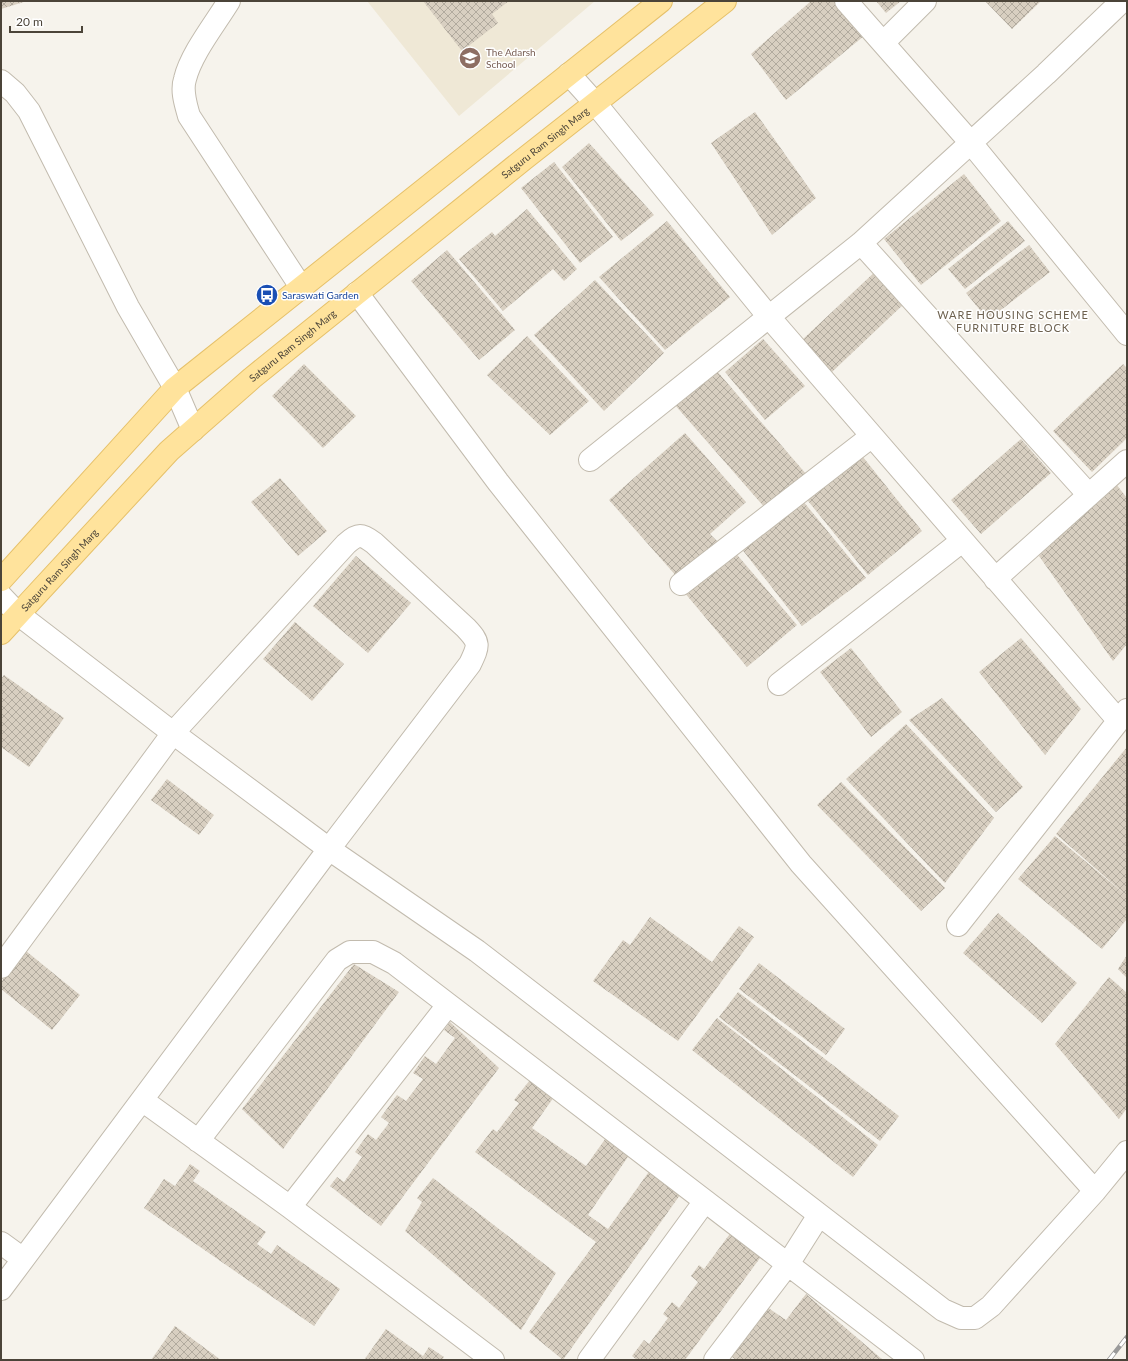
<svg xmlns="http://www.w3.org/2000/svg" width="1128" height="1361" font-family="Lato,sans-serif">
  <defs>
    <pattern id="building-cross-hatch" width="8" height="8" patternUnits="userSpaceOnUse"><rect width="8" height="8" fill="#d8cfc1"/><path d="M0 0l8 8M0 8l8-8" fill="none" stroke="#b1aa9e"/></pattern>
  </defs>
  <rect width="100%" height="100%" fill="#f6f3ec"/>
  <path fill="#efe8d6" d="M367 1H595L459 116Z"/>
  <path fill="url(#building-cross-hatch)" d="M1 1H27L1 9Z
    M423 1H509L492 14 498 23 462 51Z
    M811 1H844L870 31 786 100 751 54Z
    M876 1H901L886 13Z
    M985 1H1041L1012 29Z
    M755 112 816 198 772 235 711 143Z
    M589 143 654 215 621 241 562 167Z
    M554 162 613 237 580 263 521 188Z
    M964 174 1001 221 921 285 884 239Z
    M527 209 577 269 564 281 553 269 503 311 459 259 492 232 495 236Z
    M667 221 730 297 665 350 599 277Z
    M1008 221 1025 241 965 289 948 269Z
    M1029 245 1050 272 988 320 966 293Z
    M447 250 515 330 479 360 411 281Z
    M878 269 908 300 832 372 802 340Z
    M595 280 664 353 604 411 534 335Z
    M527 336 589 401 550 435 487 375Z
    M763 339 805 386 765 420 725 372Z
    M304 364 356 416 323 448 272 396Z
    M1123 364 1127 368V438L1092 472 1053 431Z
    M716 370 807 475 766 509 675 405Z
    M685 433 746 502 710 534 719 543 678 578 609 500Z
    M1021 439 1051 473 981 534 951 500Z
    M859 452 922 531 868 575 804 496Z
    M280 478 327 531 298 556 251 502Z
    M1112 479 1127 498V644L1113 661 1039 556Z
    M798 495 866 578 802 626 741 548Z
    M733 550 797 625 747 667 684 592Z
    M356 556 411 603 368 653 313 606Z
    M295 622 344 664 312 701 263 659Z
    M1021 638 1081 709 1045 755 979 672Z
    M851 648 902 712 871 737 820 672Z
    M4 675 64 718 29 767 1 747V679Z
    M942 698 1023 787 996 812 909 720Z
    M906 724 994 818 945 883 846 779Z
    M1127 747V896L1056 834Z
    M167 779 214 815 199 835 151 800Z
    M841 782 945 888 921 911 817 805Z
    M1055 836 1127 896V919L1102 949 1018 879Z
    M998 913 1077 983 1042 1023 963 953Z
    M650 917 712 962 739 926 754 937 678 1041 593 981 623 940 630 945Z
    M26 951 80 995 52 1030 1 989V982Z
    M1127 955V978L1118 969Z
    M759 963 845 1029 826 1055 739 989Z
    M354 964 399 992 283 1149 242 1109Z
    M1109 977 1127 993V1108L1119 1119 1055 1044Z
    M738 992 899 1116 880 1141 719 1017Z
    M717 1018 878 1145 853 1177 692 1050Z
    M450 1022 499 1068 381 1226 330 1186 337 1177 344 1182 362 1157 355 1152 368 1134 376 1140 389 1123 381 1117 397 1095 406 1101 423 1079 413 1073 425 1056 436 1064 455 1038 444 1030Z
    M530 1080 554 1097 532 1128 586 1166 608 1135 632 1151 588 1215 608 1229 653 1166 685 1188 563 1360 529 1332 596 1242 475 1152 493 1129 497 1132 519 1103 514 1100Z
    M190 1164 200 1171 193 1181 266 1232 257 1244 271 1254 277 1245 340 1289 314 1326 144 1208 164 1179 175 1186Z
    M433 1178 556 1273 521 1330 405 1231 422 1202 417 1198Z
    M732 1231 763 1254 685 1360H637L632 1356 644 1340 649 1344 668 1318 663 1314 672 1302 679 1308 698 1282 691 1276 699 1265 704 1269Z
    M806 1294 883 1360H736L728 1354 764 1305 786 1320Z
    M175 1326 221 1360H151Z
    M386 1329 423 1356 429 1347 444 1357 442 1360H364Z"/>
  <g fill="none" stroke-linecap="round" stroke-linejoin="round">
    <g stroke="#c2bbae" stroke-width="24">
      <path id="minor" d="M229 1C215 24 191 54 185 79 181 91 186 105 189 116L301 287
        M846 1 971 143 1127 334
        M883 43 925 1
        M569 74 595 103 769 317 1118 720
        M1 81 15 93 29 111 128 307 175 388 193 430
        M861 243 1089 495
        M357 293 498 482 801 864 1095 1191
        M590 460 861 243 1046 74 1122 1
        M995 579 1127 461
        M681 584 872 436
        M1 596 18 614 173 733 329 849 1 1289
        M779 684 962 541
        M958 925 1127 710
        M1 967 173 733 346 544C358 533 362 534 374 543L466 628C480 643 479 645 470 664L329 849 477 951 943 1310 961 1318H975L991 1306 1095 1191 1127 1152
        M142 1100 290 1207 493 1360
        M198 1141 337 960 350 952H373L394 963 913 1360
        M290 1207 448 1005
        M1 1243 23 1259
        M589 1360 705 1201
        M715 1360 788 1264 819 1215"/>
    </g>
    <g stroke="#e6c16a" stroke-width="24">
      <g id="major">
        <path d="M1 580 175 388 661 1"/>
        <path id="s1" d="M1 633 169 451 252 378 524 159 725 1"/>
      </g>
    </g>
    <use href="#minor" stroke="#fff" stroke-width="22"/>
    <use href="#major" stroke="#ffe39c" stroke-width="22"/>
    <g stroke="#9a9a9a" stroke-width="4.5">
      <path id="rail" d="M1109 1360 1127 1337"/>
    </g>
    <use href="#rail" stroke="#fff" stroke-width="3" stroke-dasharray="9" stroke-linecap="butt"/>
  </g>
  <defs>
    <g id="school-disc" transform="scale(1.15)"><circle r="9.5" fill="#8d6e63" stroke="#fff"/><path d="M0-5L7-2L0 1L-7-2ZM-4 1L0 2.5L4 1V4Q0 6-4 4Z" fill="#fff"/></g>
    <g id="bus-disc" transform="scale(1.15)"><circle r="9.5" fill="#1a4fb4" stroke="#fff"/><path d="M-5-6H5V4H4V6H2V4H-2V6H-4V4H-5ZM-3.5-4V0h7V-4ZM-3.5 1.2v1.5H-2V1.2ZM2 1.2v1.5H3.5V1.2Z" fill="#fff"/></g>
  </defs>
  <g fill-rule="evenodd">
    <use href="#school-disc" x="470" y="58"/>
    <use href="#bus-disc" x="267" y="295"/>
  </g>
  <g text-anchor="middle" stroke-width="3" stroke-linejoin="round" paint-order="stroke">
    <g font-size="10" fill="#785e54" stroke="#fff" text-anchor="start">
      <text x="486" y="56">The Adarsh<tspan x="486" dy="12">School</tspan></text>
    </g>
    <g font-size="10" fill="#4b4439" stroke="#fff">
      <text dy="4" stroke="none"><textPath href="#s1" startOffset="734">Satguru Ram Singh Marg</textPath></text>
      <text dy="4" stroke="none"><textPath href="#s1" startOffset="410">Satguru Ram Singh Marg</textPath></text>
      <text dy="4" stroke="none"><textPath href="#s1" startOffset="86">Satguru Ram Singh Marg</textPath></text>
    </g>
    <g font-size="10" fill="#164399" stroke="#fff" text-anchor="start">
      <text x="282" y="299">Saraswati Garden</text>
    </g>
    <g font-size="11" letter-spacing="1" fill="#6e6250" stroke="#fff">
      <text x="1013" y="319">WARE HOUSING SCHEME<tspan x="1013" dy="13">FURNITURE BLOCK</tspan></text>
    </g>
  </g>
  <rect width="1128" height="1361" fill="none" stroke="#4b4439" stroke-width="4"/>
  <path d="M10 26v6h72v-6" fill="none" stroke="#4b4439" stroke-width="2"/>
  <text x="16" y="26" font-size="12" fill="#4b4439" stroke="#ffffff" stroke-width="3" paint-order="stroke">20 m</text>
</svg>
